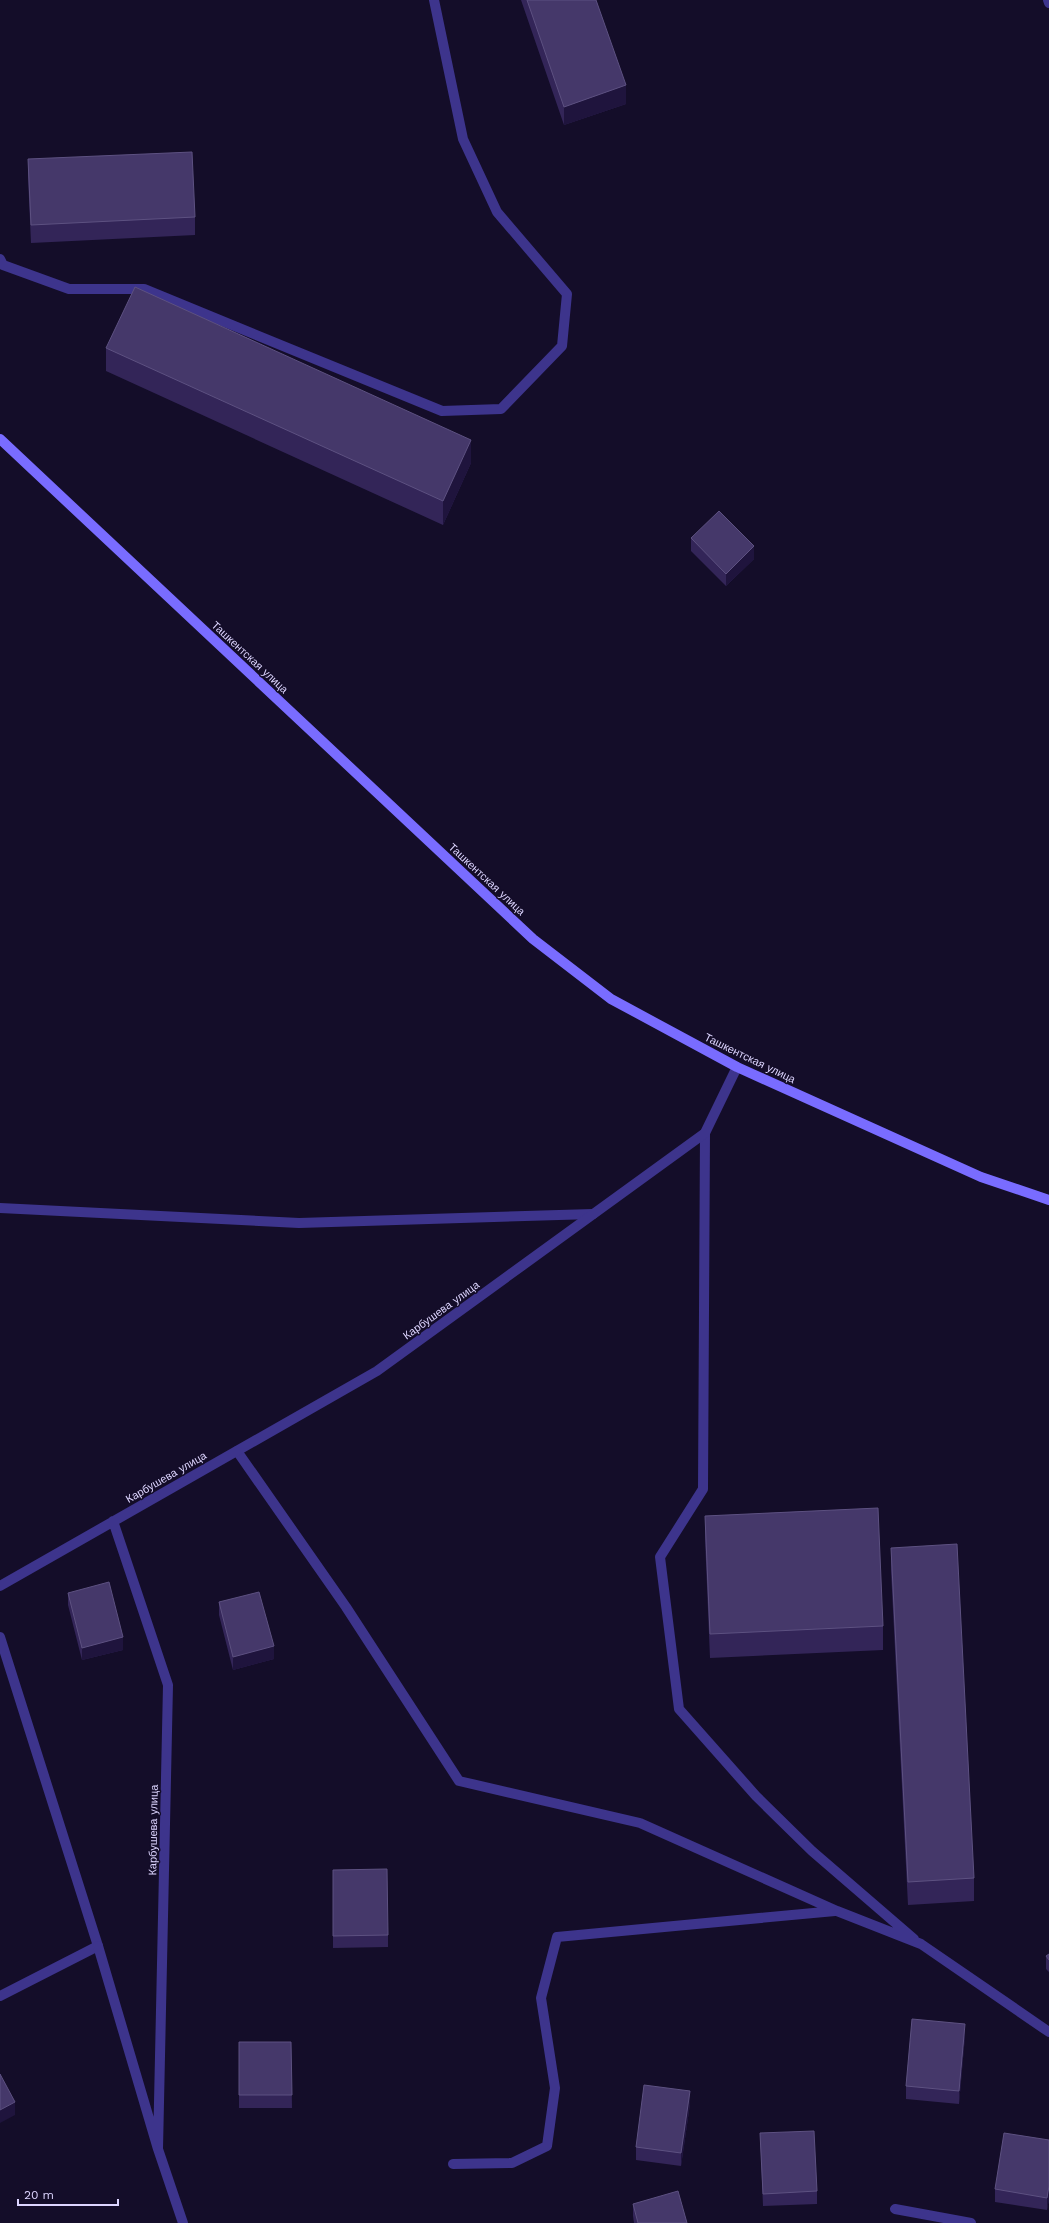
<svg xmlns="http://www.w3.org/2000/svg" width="1049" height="2223" font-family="'Work Sans',sans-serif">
  <rect width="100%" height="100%" fill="#140d29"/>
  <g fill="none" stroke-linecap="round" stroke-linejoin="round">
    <path stroke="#3d348c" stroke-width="10" d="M0 259 3 265 69 289H144L442 411 501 409 562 346 567 294 497 212 463 139 434 0
      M705 1133 703 1489 660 1557 679 1709 756 1796 812 1851 914 1939
      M0 1208 299 1223 593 1214
      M237 1451 346 1607 459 1781 640 1823 837 1911 921 1944 1049 2032
      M0 1637 98 1946 0 1996
      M453 2164 512 2163 547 2146 555 2088 541 1998 557 1937 835 1911
      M895 2209 971 2223"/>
    <path stroke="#3d348c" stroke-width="10" d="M1048 0 1049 3
      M113 1521 168 1685 158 2149
      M0 1586 377 1371 705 1133 737 1067
      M98 1946 158 2149 183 2223"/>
    <path stroke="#796cff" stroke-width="10" d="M0 439 533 939 611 999 737 1067 981 1177 1049 1200"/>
  </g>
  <path fill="#332558" d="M521 0H596L626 104 564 125Z
    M28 159 195 217V235L31 243 28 177Z
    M106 348 471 463 443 525 106 371Z
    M691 538 754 559 726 586 691 551Z
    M705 1516 883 1626V1650L710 1658 705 1539Z
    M891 1548 974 1878V1901L908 1905 891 1571Z
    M68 1593 123 1650 82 1660 68 1605Z
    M219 1602 274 1659 233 1670 219 1615Z
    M333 1870 388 1935V1947L333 1948Z
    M1049 1954V1972L1046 1969V1956Z
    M965 2036 959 2104 906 2099V2086Z
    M239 2042H291L292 2108H239Z
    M690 2104 681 2166 636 2160V2147Z
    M760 2133 817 2191V2204L763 2206Z
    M1049 2140V2199L1047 2210 995 2202V2189Z
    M633 2204 687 2223H634L633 2216Z"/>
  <path fill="#1f143d" d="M626 85V104L564 125V107Z
    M471 440V463L443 525V501Z
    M754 546V559L726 586V574Z
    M123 1637V1650L82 1660V1648Z
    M274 1646V1659L233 1670V1657Z
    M965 2024V2036L959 2104V2091Z
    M690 2091V2104L681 2166V2153Z
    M15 2102V2115L0 2123V2110Z
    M1049 2186V2199L1047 2210V2198Z"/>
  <path fill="#45386a" stroke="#5d5181" d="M527 0H596L626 85 564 107Z
    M192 152 195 217 31 225 28 159Z
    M135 287 471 440 443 501 106 348Z
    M719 511 754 546 726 574 691 538Z
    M878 1508 883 1626 710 1634 705 1516Z
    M957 1544 974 1878 908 1882 891 1548Z
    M109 1582 123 1637 82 1648 68 1593Z
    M259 1592 274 1646 233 1657 219 1602Z
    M387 1869 388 1935 333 1936V1870Z
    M1049 1954V1960L1046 1956Z
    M912 2019 965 2024 959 2091 906 2086Z
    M239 2042H291L292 2095H239Z
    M0 2074 15 2102 0 2110Z
    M644 2085 690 2091 681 2153 636 2147Z
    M814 2131 817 2191 763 2194 760 2133Z
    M1004 2133 1049 2140V2186L1047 2198 995 2189Z
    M678 2191 687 2223H638L633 2204Z"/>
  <g text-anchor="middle" stroke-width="3" stroke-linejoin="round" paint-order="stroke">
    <g font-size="11" fill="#ddd5ff" stroke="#140d29">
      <text transform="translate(250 657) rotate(43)" y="4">Ташкентская улица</text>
      <text transform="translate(487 879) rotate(43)" y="4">Ташкентская улица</text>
      <text transform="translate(750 1058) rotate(26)" y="4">Ташкентская улица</text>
      <text transform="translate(441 1310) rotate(-36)" y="4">Карбушева улица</text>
      <text transform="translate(166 1477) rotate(-30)" y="4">Карбушева улица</text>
      <text transform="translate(153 1830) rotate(-89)" y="4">Карбушева улица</text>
    </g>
  </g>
  <path d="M18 2199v6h100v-6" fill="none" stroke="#ddd5ff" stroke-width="2"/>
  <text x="24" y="2199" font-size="12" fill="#ddd5ff" stroke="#140d29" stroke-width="3" paint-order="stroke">20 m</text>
</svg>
